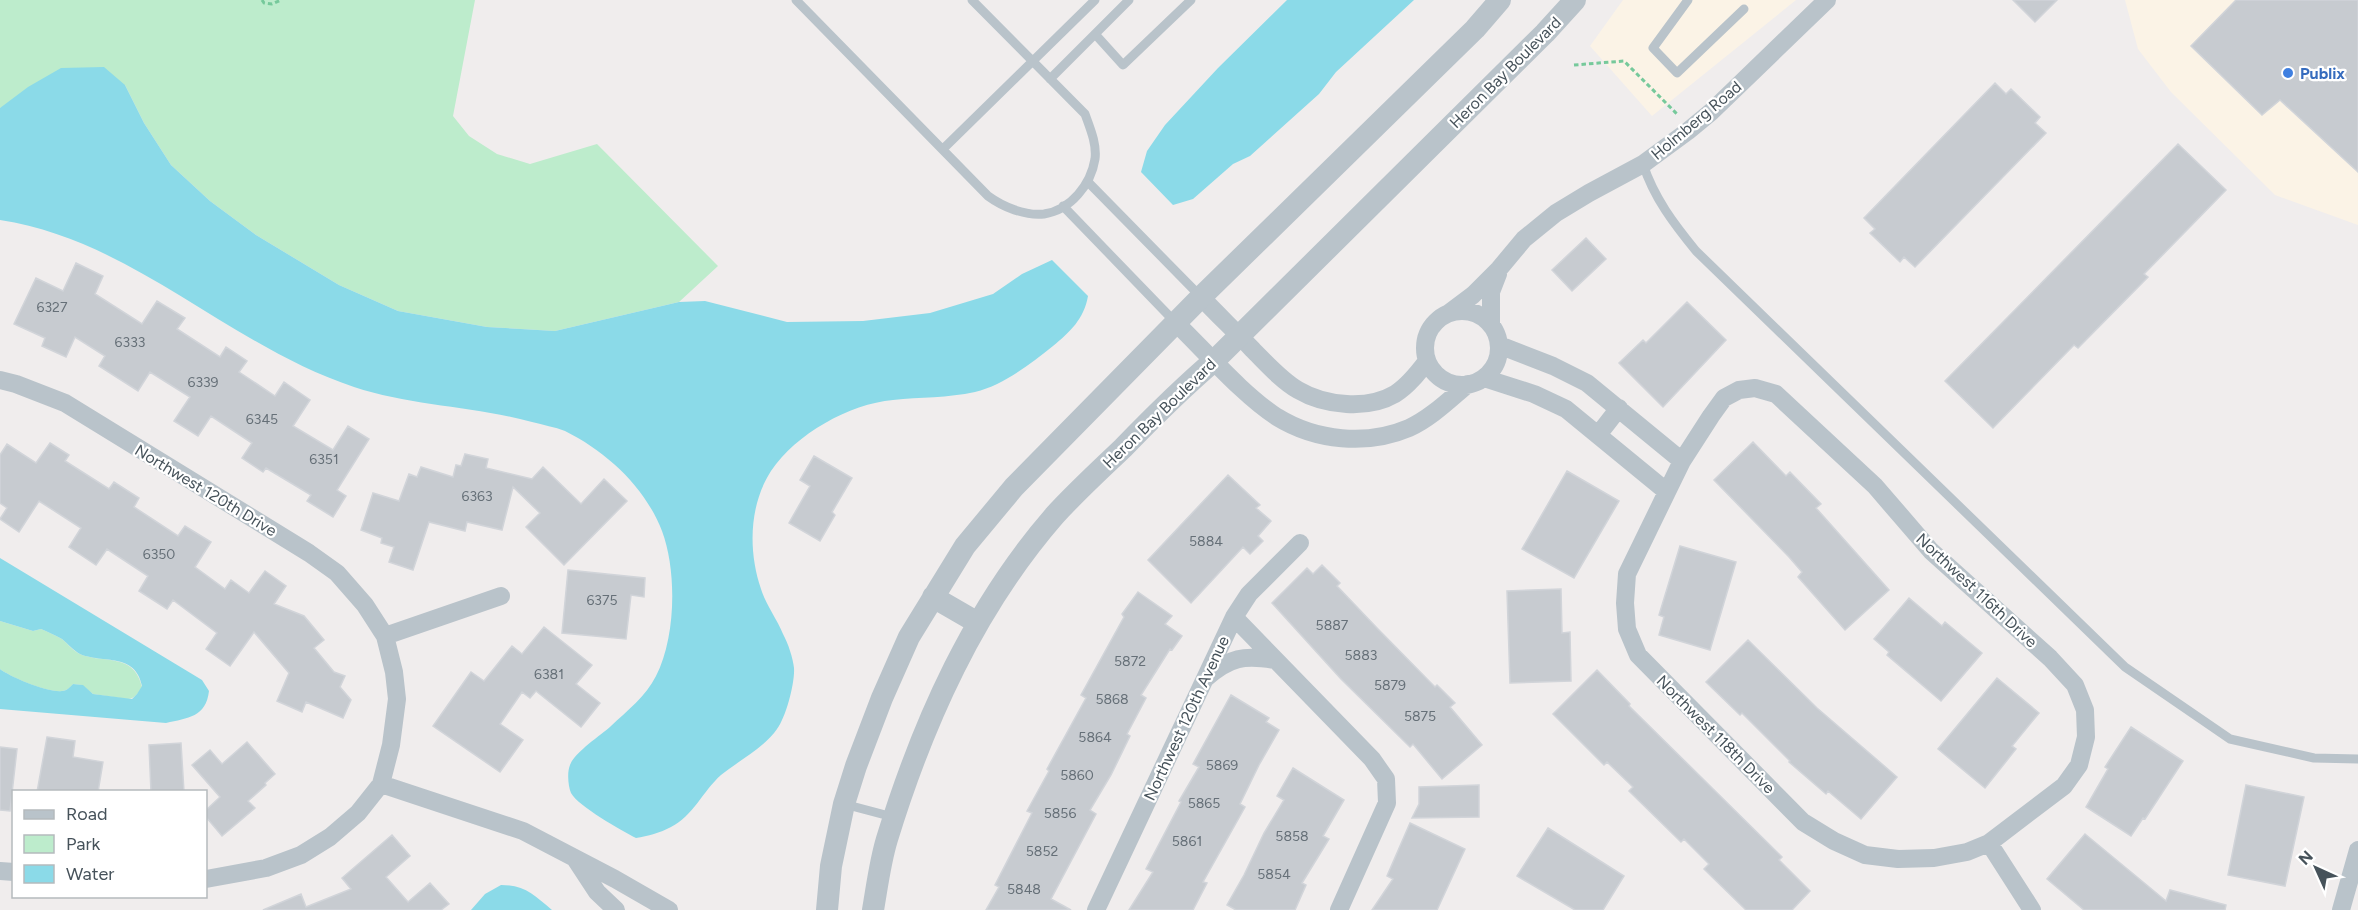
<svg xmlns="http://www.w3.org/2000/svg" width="2358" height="910" font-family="Figtree,sans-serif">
  <rect width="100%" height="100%" fill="#f0eded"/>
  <path fill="#fbf3e6" d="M1623 0H1796L1652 116 1590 46Z
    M2125 0H2358V225L2275 195 2171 92 2138 49Z"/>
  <path fill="#bdeccc" d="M0 0H475L453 116 469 136 497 154 530 164 597 144 718 266 679 302 555 331 487 327 398 311 339 285 256 235 210 201 171 165 144 123 125 85 0 108Z
    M0 621 33 631 41 629C48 632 55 635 62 639 68 644 73 651 80 654 103 664 134 652 142 687 138 693 135 699 127 699L93 694 82 685 73 684C72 686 68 689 66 690 54 696 10 677 0 669Z"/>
  <path fill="#8bdae8" d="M1287 0H1414L1336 72 1319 94 1250 156 1233 164 1193 199 1173 205 1141 172 1147 151 1165 125 1218 68Z
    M104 67 125 85 144 123 171 165 210 201 256 235 339 285 398 311 487 327 555 331 679 302 705 301 787 322 863 321 930 313 993 294 1022 274 1052 260 1088 296C1084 319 1070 332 1053 346 1030 364 1004 385 975 392 948 398 920 397 893 400 849 404 796 434 771 471 749 505 748 551 761 589 766 605 777 619 783 634 788 643 793 658 794 668 795 683 786 717 777 729 766 746 737 762 721 775 703 791 693 816 671 827 660 833 648 836 636 838 622 831 578 806 571 793 568 786 567 772 570 765 575 752 600 736 611 726 627 711 646 696 656 676 676 637 677 571 662 531 645 487 607 452 565 431 555 427 543 425 532 422 474 406 411 406 354 387 229 346 133 240 0 220V108L28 87 61 68Z
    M0 558 202 680 209 691C206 717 188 718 166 723L0 709V669C10 677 55 696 66 690 68 689 71 686 73 684L83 685 93 694 132 699 137 694 142 686C135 652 103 664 80 654 74 651 68 644 62 639 55 635 48 632 41 629L33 631 0 621Z
    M501 885C525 885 534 895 552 910H471L485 894Z"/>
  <path fill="#c7cbd0" stroke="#d1d4d9" stroke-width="1.5" d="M2013 0H2057L2035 22Z
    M2236 0H2358V172L2280 100 2262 115 2191 46Z
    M1995 83 2006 94 2011 89 2040 117 2035 123 2046 133 1915 267 1904 257 1900 262 1870 233 1875 229 1864 218Z
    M2178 144 2226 190 2144 274 2148 277 2078 348 2074 345 1993 428 1945 381Z
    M1586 238 1606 259 1572 291 1552 270Z
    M76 263 103 276 95 294 142 324 157 301 185 318 177 329 220 357 226 347 247 361 239 372 275 396 284 382 310 400 293 426 333 450 348 426 369 439 337 490 346 496 333 517 307 501 311 495 266 468 263 472 242 458 252 443 211 416 198 436 174 421 190 397 150 372 138 391 99 366 105 356 75 337 66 357 42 346 45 338 14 324 36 278 63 291Z
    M1687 302 1726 340 1663 407 1619 363 1643 340 1646 343Z
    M1753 442 1786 476 1790 472 1821 504 1816 508 1889 590 1845 630 1798 577 1802 572 1789 557 1714 480Z
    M50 443 69 455 65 461 109 489 114 482 139 498 134 507 178 536 185 526 211 542 195 567 225 589 231 580 249 593 265 571 286 586 274 604 304 616 324 640 314 648 334 672 345 676 340 687 351 700 343 718 306 702 302 712 277 701 289 673 254 632 230 666 206 649 217 633 173 600 167 609 139 591 148 576 107 549 96 565 69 547 81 528 39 501 19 532 0 519 7 508 0 503V455L7 444 36 463Z
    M465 454 488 459 486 468 532 479 543 467 581 504 604 479 627 501 564 565 526 527 540 513 513 487 502 530 467 522 465 531 429 522 413 570 389 562 394 547 381 543 382 538 361 530 373 493 399 501 409 474 417 477 421 467 453 477 456 465 461 466Z
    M814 456 852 478 832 512 835 515 820 541 789 523 810 486 800 480Z
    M1567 471 1619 501 1574 578 1522 549Z
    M1228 475 1260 505 1256 508 1271 521 1258 536 1263 541 1250 554 1243 547 1191 603 1148 560Z
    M1680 546 1736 562 1710 650 1659 635 1664 617 1659 615Z
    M1322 565 1340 583 1337 586 1377 628 1435 687 1437 685 1455 703 1450 707 1482 745 1442 779 1413 744 1410 747 1341 679 1272 603 1307 568 1313 574Z
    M568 570 645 578 644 597 631 595 626 639 562 633Z
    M1561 589 1562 633 1570 632 1571 681 1510 683 1507 591Z
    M1138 592 1172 616 1165 624 1182 636 1172 650 1170 649 1141 695 1146 698 1127 734 1130 736 1111 775 1090 810 1096 814 1051 899 1071 910H986L999 887 995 885 1032 813 1027 811 1049 771 1047 769 1086 698 1081 695 1124 617 1122 614Z
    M1909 598 1942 626 1945 622 1982 653 1941 701 1887 655 1889 652 1874 639Z
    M544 627 592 665 576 684 600 703 581 727 536 691 530 698 522 692 500 724 523 740 500 772 433 726 471 672 484 681 512 646 522 654Z
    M1748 640 1817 708 1897 777 1861 819 1828 791 1826 794 1789 762 1790 761 1742 713 1740 715 1706 682Z
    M1597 670 1630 704 1629 706 1782 857 1779 860 1810 891 1792 910H1746L1704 869 1709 864 1684 839 1681 842 1629 791 1633 787 1607 762 1604 765 1553 714Z
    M1997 678 2039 713 2012 746 2016 749 1985 788 1938 749Z
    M1231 695 1269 718 1266 722 1279 730 1259 765 1240 804 1245 807 1203 882 1207 883 1193 910H1129L1153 872 1146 869 1181 802 1179 801 1199 767 1193 764Z
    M2131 727 2183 761 2145 819 2143 818 2131 836 2086 807 2108 769 2105 767Z
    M47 737 75 741 73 757 103 762 98 792H37Z
    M247 742 275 774 265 783 266 785 248 801 255 808 222 836 206 817V810L220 797 192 765 210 750 222 764Z
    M181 743 184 792H151L149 745Z
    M0 747 17 749 10 811 0 810Z
    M1293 768 1344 800 1323 836 1329 839 1302 883 1306 885 1295 910H1236L1227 905 1244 875 1264 833 1284 800 1277 796Z
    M1479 785V817L1412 818 1419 804V787Z
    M2246 785 2304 797 2285 886 2228 875Z
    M1410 823 1465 849 1437 910H1372L1393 879 1387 876Z
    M1548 828 1624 876 1603 910H1575L1517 876Z
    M2085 834 2166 901 2170 890 2226 905 2225 910H2084L2047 879Z
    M392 835 410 856 386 877 408 902 430 883 449 904 441 910H263L301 894 306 907 351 889 342 878Z"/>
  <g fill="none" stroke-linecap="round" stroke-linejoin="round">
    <path stroke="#76c99b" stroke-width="3" stroke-dasharray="4.5 3" stroke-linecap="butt" d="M262 0 264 3 272 4 281 0
      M1574 65 1624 61 1677 114"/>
    <path stroke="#b9c3ca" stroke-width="9" d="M796 0 988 196C1003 207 1025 216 1044 214 1071 210 1091 184 1095 159 1097 144 1090 128 1085 114L972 0
      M1688 0 1653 48 1677 73 1744 9
      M1095 34 1123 65 1191 0
      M1050 79 1129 0
      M943 149 1095 0
      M1643 164C1654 198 1674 224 1696 251L2125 667 2230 739 2314 758 2358 759
      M1088 182 1201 297
      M1063 206 1176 323
      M844 804 893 817"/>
    <path stroke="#b9c3ca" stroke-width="18" d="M1201 297C1218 315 1236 332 1253 350 1267 364 1281 380 1298 390 1325 406 1368 410 1395 394 1408 386 1418 373 1427 361
      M1425 348a37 37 0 1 1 74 0a37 37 0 1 1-74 0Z
      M1449 313 1473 295 1499 269 1524 239 1556 213 1589 193 1643 164 1688 131 1711 112 1827 0
      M1176 323C1206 352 1243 395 1277 417 1316 441 1367 446 1409 428 1431 418 1450 399 1468 384
      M1491 324V292L1498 274
      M1499 345 1553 366 1587 383 1682 461
      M1484 378 1534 394 1566 409 1666 491
      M0 380 16 384 65 403 309 553 337 573 365 605 385 636 394 672 397 699 391 745 381 784 358 813 330 837 301 855 266 868 206 879
      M1755 388 1776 394 1875 486 1931 551 2050 658 2075 685 2085 710 2086 737 2079 765 2064 786 1989 843 1967 852 1934 858 1898 859 1865 855 1834 841 1803 822 1638 655 1627 629 1625 603 1627 574 1682 461 1711 416 1724 398 1739 390Z
      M1598 435 1619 408
      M1234 617 1372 759 1386 779 1387 803 1339 910
      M385 636 501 596
      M1206 678C1230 657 1244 655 1275 660
      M381 784 523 831 615 879 669 910
      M1989 843 2032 910
      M576 860 597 892 616 910
      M0 871 14 872
      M1096 910 1234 617 1249 594 1300 543
      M2341 910 2358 850"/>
    <path stroke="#b9c3ca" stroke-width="22" d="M933 597 978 623
      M827 910 831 866 844 804 856 766 882 698 909 637 965 546 1014 487 1201 297 1475 29 1500 0
      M873 910C877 887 880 862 887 839 923 722 974 608 1055 515 1076 492 1100 470 1123 448 1153 417 1182 388 1215 360L1545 33 1575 0"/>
  </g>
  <circle fill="#3f7fe0" stroke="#fff" stroke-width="2" cx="2288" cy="73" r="6"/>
  <g text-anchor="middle" stroke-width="4.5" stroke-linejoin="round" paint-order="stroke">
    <g font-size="14" fill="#667078">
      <text x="52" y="312">6327</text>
      <text x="130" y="347">6333</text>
      <text x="203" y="387">6339</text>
      <text x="262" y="424">6345</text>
      <text x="324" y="464">6351</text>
      <text x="477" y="501">6363</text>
      <text x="1206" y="546">5884</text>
      <text x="159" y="559">6350</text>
      <text x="602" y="605">6375</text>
      <text x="1332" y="630">5887</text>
      <text x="1361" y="660">5883</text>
      <text x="1130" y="666">5872</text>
      <text x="549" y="679">6381</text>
      <text x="1390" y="690">5879</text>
      <text x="1112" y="704">5868</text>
      <text x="1420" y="721">5875</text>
      <text x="1095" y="742">5864</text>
      <text x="1222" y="770">5869</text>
      <text x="1077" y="780">5860</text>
      <text x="1204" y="808">5865</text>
      <text x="1060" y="818">5856</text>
      <text x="1292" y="841">5858</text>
      <text x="1187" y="846">5861</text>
      <text x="1042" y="856">5852</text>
      <text x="1274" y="879">5854</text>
      <text x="1024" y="894">5848</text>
    </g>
    <g font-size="16" fill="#46525a" stroke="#fff">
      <text transform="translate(1505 72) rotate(-45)" y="6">Heron Bay Boulevard</text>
      <text transform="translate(1696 120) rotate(-40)" y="6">Holmberg Road</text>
      <text transform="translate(1159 413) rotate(-44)" y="6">Heron Bay Boulevard</text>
      <text transform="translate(206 490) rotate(31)" y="6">Northwest 120th Drive</text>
      <text transform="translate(1977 590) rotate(43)" y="6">Northwest 116th Drive</text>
      <text transform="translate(1186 718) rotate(-65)" y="6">Northwest 120th Avenue</text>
      <text transform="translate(1716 734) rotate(45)" y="6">Northwest 118th Drive</text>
    </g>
    <g font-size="16" font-weight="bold" fill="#366cbe" stroke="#fff" text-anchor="start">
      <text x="2300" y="79">Publix</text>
    </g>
  </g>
  <rect x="12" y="790" width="195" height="108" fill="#ffffff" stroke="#b5babd" stroke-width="1.5"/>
  <rect x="24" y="810" width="30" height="9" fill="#b9c3ca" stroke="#b5babd" stroke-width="1.5"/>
  <text x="66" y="820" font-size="18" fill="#46525a">Road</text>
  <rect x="24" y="835" width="30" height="18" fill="#bdeccc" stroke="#b5babd" stroke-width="1.5"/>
  <text x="66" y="850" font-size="18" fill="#46525a">Park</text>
  <rect x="24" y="865" width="30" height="18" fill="#8bdae8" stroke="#b5babd" stroke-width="1.5"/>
  <text x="66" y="880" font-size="18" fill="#46525a">Water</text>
  <g transform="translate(2316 868) rotate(315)" stroke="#ffffff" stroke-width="4.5" paint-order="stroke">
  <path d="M0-4.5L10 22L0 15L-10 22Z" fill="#46525a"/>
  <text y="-9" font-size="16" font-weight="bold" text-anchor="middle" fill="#46525a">N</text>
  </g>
</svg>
